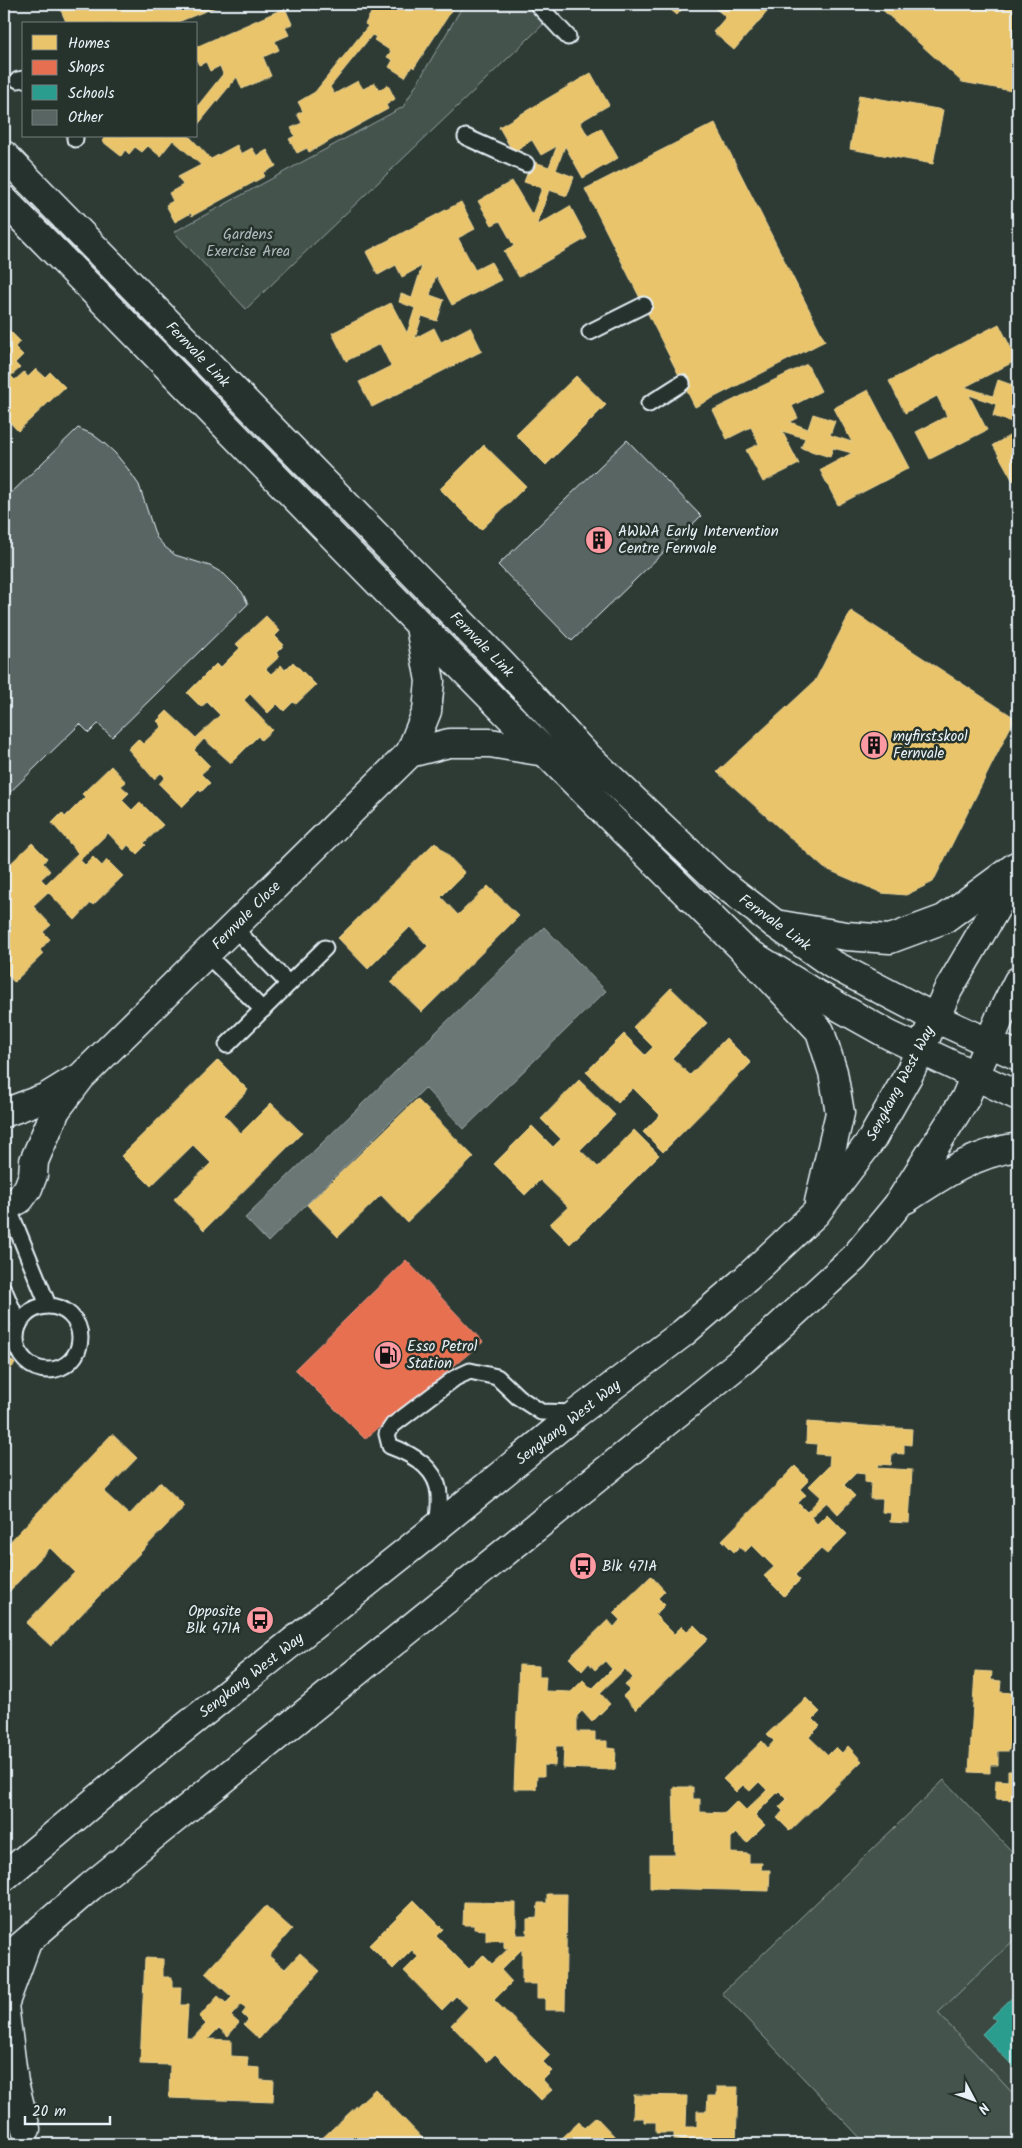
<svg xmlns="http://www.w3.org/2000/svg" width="1022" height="2148" font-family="Kalam,sans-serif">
  <rect width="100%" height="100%" fill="#2e3b35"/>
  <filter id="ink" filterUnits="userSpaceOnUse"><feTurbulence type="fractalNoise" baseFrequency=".02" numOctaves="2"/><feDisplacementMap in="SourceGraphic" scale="10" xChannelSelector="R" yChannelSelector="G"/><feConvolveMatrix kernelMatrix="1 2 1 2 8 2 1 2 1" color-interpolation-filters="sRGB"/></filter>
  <g filter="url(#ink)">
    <path fill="#3b4843" d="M1018 1936V2099L938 2013Z"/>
    <path fill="#45524e" stroke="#96a2a3" d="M464 4H535L552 16 246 309 174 232 403 107Z
      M944 1780 1018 1858V1936L938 2013 1018 2099V2144H866L722 1993Z"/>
    <path fill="#6b7775" stroke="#9da8a9" d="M544 927 606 991 464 1129 425 1088 268 1242 245 1218Z"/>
    <path fill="#e9c46a" stroke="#e9d295" d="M58 4H223L173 24H67Z
      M376 4H456L414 68 412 66 405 77 389 67 393 60 387 57 391 51 374 40 376 37 372 35 330 87 334 94 358 81 363 89 375 83 379 90 388 85 395 99 386 105 388 109 309 152 307 148 297 153 289 139 295 136 291 128 302 123 297 114 303 111 298 102 315 92 368 26 365 24Z
      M664 4H686L677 15Z
      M710 4H771L773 5 734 50 713 32 726 17Z
      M876 4H1018V92L962 82Z
      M285 8 292 24 285 27 289 35 275 41 279 50 263 57 271 76 242 89 237 77 196 127V108L223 74 220 66 210 71 206 62 199 65 196 59V47Z
      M591 73 609 105 580 122 588 136 601 128 618 158 583 178 565 146 556 170 574 177 567 196 549 190 537 224 538 225 570 206 587 238 519 277 504 251 514 246 500 221 492 225 478 201 512 181 532 215 542 188 524 182 532 161 549 167 557 146 541 155 532 140 513 152 499 127Z
      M859 95 943 110 933 164 850 149Z
      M715 123 825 341 695 407 585 189Z
      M106 136H189L211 159 237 145 241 154 252 148 257 156 267 150 276 166 263 173 265 176 192 216 191 213 175 222 166 205 173 201 169 193 183 185 178 177 201 165 173 140 160 156 148 146 142 152 135 147 129 154 125 150 121 156 102 141Z
      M461 202 475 229 458 238 475 270 491 262 501 280 452 305 436 275 430 295 444 300 437 321 422 316 415 338 434 328 441 342 470 327 482 351 372 407 359 382 391 366 380 344 346 361 332 333 391 303 407 333 415 308 399 302 401 294 412 298 422 266 402 277 396 265 378 275 366 252Z
      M999 324 1017 360 965 387 993 396 998 380 1018 387 1014 404 1018 405V424L993 416 996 404 969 395 987 430 930 459 916 432 947 416 937 396 905 413 889 381Z
      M5 326 20 341 15 347 23 355 15 363 20 368 11 376 15 380 24 372 28 377 36 369 45 377 50 372 65 387 18 431 4 416V328Z
      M807 364 821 391 792 406 798 418 790 422 808 429 813 414 835 421 830 435 852 442 834 408 868 390 909 468 838 505 820 470 852 453 833 448 830 457 801 448 805 438 782 431 799 464 763 482 746 450 759 444 751 427 727 439 713 410Z
      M576 376 606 405 546 465 516 435Z
      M1018 431V478L1013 481 993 445Z
      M484 445 526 486 481 530 440 489Z
      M851 611 1015 718 933 882 906 895 882 893 824 868 717 772 815 681Z
      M266 616 280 631 275 636 284 645 276 653 280 656 266 669 271 674 281 665 285 670 293 662 316 685 296 704 293 702 284 711 277 704 268 713 250 694 244 700 272 730 261 740 258 736 231 763 204 739 194 750 210 766 201 774 210 783 201 792 199 790 182 807 159 784 165 777 161 773 154 779 128 749 138 739 143 744 162 726 157 721 167 711 196 738 220 715 207 702 201 707 187 693 216 664 220 668 240 648 236 644Z
      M111 766 126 782 121 786 129 793 122 800 132 810 140 802 163 825 144 843 146 845 137 854 128 845 124 850 108 833 80 860 85 865 93 857 102 866 107 860 123 876 93 905 91 903 75 920 48 892 33 906 51 925 43 932 50 939 40 950 43 954 14 982 4 971V936L12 928 7 923 4 926V876L6 874 4 870 32 843 47 858 43 863 50 871 41 879 46 884 78 853 52 823 62 813 65 817 85 797 82 794Z
      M435 842 465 873 441 897 458 915 488 886 519 916 422 1012 391 982 428 946 410 927 368 969 338 938Z
      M671 988 707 1023 672 1058 690 1075 726 1038 751 1063 663 1152 643 1132 660 1115 633 1088 618 1103 586 1072 624 1034 645 1055 653 1047 633 1027Z
      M218 1060 248 1090 224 1115 241 1133 271 1103 302 1133 204 1230 174 1199 211 1163 193 1145 151 1186 121 1156Z
      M579 1080 615 1115 580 1150 598 1167 634 1130 659 1155 570 1244 550 1224 568 1207 540 1180 525 1195 494 1164 532 1126 553 1147 561 1139 541 1119Z
      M417 1099 474 1157 407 1222 381 1195 338 1237 307 1205Z
      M4 1353 15 1364 4 1376Z
      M807 1422 912 1429 911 1445 904 1444V1454L892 1453 891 1465 879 1464 878 1468 912 1470 909 1523 890 1522 891 1513 882 1512 883 1499H870L871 1483 865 1482V1474L856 1473 844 1485 855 1496 838 1514 827 1502 811 1517 817 1524 827 1514 847 1534 827 1554 821 1549 795 1575 800 1580 784 1596 764 1576 774 1567 752 1545 745 1552 739 1547 734 1552 722 1540 795 1466 809 1480 800 1489 806 1495 798 1503 807 1512 821 1497 809 1486 829 1466 830 1455 816 1454 817 1444 806 1443Z
      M112 1434 137 1458 104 1492 129 1515 160 1482 185 1506 51 1646 26 1623 75 1572 50 1548 4 1597V1548Z
      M651 1576 665 1591 658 1598 665 1605 655 1615 674 1634 682 1626 687 1631 694 1625 708 1639 636 1710 623 1696 629 1690 625 1685 633 1678 625 1669 600 1693 610 1704 592 1722 582 1711 577 1716V1732H595V1741H607V1748L616 1749 615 1770 563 1768 564 1746H556L555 1766 544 1765V1776H537L536 1789H514L519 1665 539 1666V1677H546L545 1691 571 1692 583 1680 592 1689 612 1669 605 1661 595 1670 589 1663 582 1671 569 1658 608 1620 614 1627 620 1620 613 1613Z
      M975 1671 992 1672 991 1680 1001 1681 1000 1692 1012 1693 1011 1713H1018V1744L1010 1736 1009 1751H998V1765H990V1773L969 1772Z
      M806 1698 820 1712 813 1719 820 1726 809 1737 828 1755 836 1747 842 1753 848 1746 862 1761 790 1831 777 1818 783 1811 779 1807 787 1799 779 1791 755 1815 765 1825 747 1843 736 1833 731 1838V1853L749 1854V1863H762L761 1870H770L769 1891 650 1888V1855H675L673 1787H693V1799H700V1812L725 1813 737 1801 746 1810 767 1790 759 1782 750 1791 743 1785 736 1792 723 1779 762 1741 768 1748 774 1741 767 1734Z
      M1008 1771H1018V1800L995 1799 996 1780 1008 1781Z
      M547 1894H567L565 2010H545V1998H537V1984H522V1949L501 1970 512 1982 494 2000 550 2055 543 2062 552 2071 543 2080 552 2090 541 2100 495 2054 487 2062 451 2025 468 2007 456 1996 442 2010 404 1971 418 1957 412 1950 393 1969 369 1945 414 1900 443 1929 436 1936 469 1969 483 1955 492 1964 509 1948H504V1940L486 1941V1930L474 1929V1925H463L464 1902 516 1903V1935H527V1919L537 1918 538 1903H547Z
      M266 1906 292 1929 269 1956 285 1969 300 1953 320 1971 259 2039 244 2025 248 2020 242 2014 246 2009 241 2005 231 2016 239 2023 228 2036 219 2028 208 2039 231 2040V2056L248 2057 247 2067 260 2068V2080L274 2081 273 2102 169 2098 170 2065 140 2064 145 1958 163 1959V1977H172V1987H181L180 2005H188L186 2038H193L206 2024 199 2017 218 1996 226 2003 232 1997 205 1973Z
      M717 2087H738L736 2144H684L688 2141 674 2140V2133H656V2122H644V2118H633L634 2095 687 2096 686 2127H697V2111H707L708 2096H717Z
      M375 2089 428 2144H316Z
      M596 2117 621 2143 619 2144H563L559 2141 579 2122 584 2128Z"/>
    <path fill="#e76f51" stroke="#e79683" d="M406 1260 483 1342 365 1439 295 1369Z"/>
    <path fill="#2a9d8f" stroke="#63b6ae" d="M1018 1992V2069H1016L982 2034 996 2020 992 2017Z"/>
    <path fill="#596563" stroke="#e8f1f8" d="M78 428 92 434 104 443 115 453 128 469 139 485 156 537 165 547 175 555 210 566 224 574 242 592 248 604 112 737 98 724 89 733 80 724 4 798V500Z
      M627 440 701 516 572 641 498 565Z"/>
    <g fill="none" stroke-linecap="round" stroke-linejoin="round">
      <g stroke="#e8f1f8" stroke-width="19">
        <path id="service" d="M537 4 568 37
          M18 80 24 79
          M75 136V139
          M466 137 526 164
          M590 332 644 305
          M649 404 682 383
          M233 927 289 984
          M206 954 263 1010
          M227 1045 325 948
          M8 1207 48 1305
          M4 1290 19 1325
          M16 1338a32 32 0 1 1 64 0a32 32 0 1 1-64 0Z
          M437 1527C438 1517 440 1506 439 1495 438 1469 412 1454 390 1446L387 1434 393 1425 455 1378 470 1371 497 1377 518 1397 541 1412 576 1413"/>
      </g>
      <g stroke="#e8f1f8" stroke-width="31">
        <path id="minor" d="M4 155 501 663 583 752 717 879 775 924 832 964 935 1018 1018 1056
          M4 200C251 450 493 704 744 950L809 990 889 1035 1018 1096
          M410 753 449 743H490L545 752
          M4 1113 47 1097 73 1081
          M4 1208 20 1199 28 1188 33 1175 34 1161 56 1110 81 1077 410 753 427 711 430 681 420 627"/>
      </g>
      <g stroke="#e8f1f8" stroke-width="31">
        <path id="secondary" d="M775 924 846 936 890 939 944 919 1016 866
          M744 950 820 1031 833 1072 840 1113 819 1202
          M906 1199C942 1175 975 1153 1018 1147
          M4 1877 149 1756 437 1527 577 1413 683 1333 747 1278 816 1213 872 1139 910 1072 948 990 1018 870
          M4 1961 90 1887 743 1360 854 1258 897 1206 965 1099 1000 1017 1018 981
          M26 2129 14 2083 4 2005 27 1942"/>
      </g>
      <use href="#service" stroke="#26332d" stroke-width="15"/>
      <use href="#minor" stroke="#26332d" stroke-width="28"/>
      <use href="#secondary" stroke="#26332d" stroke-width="28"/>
    </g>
  </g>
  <defs>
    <g id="building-disc" transform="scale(1.4375)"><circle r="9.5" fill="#ff9aa2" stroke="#26332d"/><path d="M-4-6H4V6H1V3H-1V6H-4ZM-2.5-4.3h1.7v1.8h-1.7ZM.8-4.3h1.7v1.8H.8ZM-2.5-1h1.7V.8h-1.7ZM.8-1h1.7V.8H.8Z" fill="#111"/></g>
    <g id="fuel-disc" transform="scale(1.4375)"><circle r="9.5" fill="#ff9aa2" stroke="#26332d"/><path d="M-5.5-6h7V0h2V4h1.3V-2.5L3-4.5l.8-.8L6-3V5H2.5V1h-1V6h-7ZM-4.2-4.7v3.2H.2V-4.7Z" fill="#111"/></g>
    <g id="bus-disc" transform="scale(1.4375)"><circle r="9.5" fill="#ff9aa2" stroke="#26332d"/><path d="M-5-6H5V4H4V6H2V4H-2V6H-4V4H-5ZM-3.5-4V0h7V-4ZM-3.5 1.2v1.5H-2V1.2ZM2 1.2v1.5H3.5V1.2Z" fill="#111"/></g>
  </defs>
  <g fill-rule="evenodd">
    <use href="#building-disc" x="599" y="540"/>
    <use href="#building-disc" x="874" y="745"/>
    <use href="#fuel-disc" x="388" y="1355"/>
    <use href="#bus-disc" x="583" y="1566"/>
    <use href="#bus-disc" x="260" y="1620"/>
  </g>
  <g text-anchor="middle" stroke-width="5" stroke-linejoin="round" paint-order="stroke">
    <g font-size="15" fill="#afb9bc" stroke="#26332d">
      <text x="248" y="239">Gardens<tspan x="248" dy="17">Exercise Area</tspan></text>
    </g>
    <g font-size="15" fill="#e8f1f8" stroke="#26332d">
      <text transform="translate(198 354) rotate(46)" y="5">Fernvale Link</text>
      <text transform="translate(482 644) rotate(46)" y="5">Fernvale Link</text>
      <text transform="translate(246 915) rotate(-45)" y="5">Fernvale Close</text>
      <text transform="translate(775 922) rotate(36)" y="5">Fernvale Link</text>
      <text transform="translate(900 1083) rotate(-62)" y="5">Sengkang West Way</text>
      <text transform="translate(568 1422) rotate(-38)" y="5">Sengkang West Way</text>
      <text transform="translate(251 1675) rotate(-38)" y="5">Sengkang West Way</text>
    </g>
    <g font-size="15" fill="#e8f1f8" stroke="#26332d" text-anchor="start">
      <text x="618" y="536">AWWA Early Intervention<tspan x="618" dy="17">Centre Fernvale</tspan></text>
      <text x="893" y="741">myfirstskool<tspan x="893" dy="17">Fernvale</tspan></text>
      <text x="407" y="1351">Esso Petrol<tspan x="407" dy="17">Station</tspan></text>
      <text x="602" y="1571">Blk 471A</text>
      <text x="241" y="1616" text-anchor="end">Opposite<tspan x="241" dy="17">Blk 471A</tspan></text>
    </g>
  </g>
  <rect width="1022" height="2148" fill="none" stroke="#26332d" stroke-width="20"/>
  <rect x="10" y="10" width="1002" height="2128" fill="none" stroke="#e8f1f8" stroke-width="2" filter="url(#ink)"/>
  <rect x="22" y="22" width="175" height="115" fill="#26332d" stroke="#747f7e"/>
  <rect x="32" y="35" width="25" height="15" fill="#e9c46a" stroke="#747f7e"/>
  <text x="68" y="48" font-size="15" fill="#e8f1f8">Homes</text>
  <rect x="32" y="60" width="25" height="15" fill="#e76f51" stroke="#747f7e"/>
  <text x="68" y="72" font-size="15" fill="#e8f1f8">Shops</text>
  <rect x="32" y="85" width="25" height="15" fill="#2a9d8f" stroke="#747f7e"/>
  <text x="68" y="98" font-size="15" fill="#e8f1f8">Schools</text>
  <rect x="32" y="110" width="25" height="15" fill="#596563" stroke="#747f7e"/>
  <text x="68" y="122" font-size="15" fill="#e8f1f8">Other</text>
  <g transform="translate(974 2100) rotate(131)" stroke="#26332d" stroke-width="4" paint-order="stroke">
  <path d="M0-4L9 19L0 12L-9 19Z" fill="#e8f1f8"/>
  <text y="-8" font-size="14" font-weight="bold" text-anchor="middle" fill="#e8f1f8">N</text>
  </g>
  <path d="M25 2116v8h85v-8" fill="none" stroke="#e8f1f8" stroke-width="2.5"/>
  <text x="32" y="2116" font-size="15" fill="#e8f1f8" stroke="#26332d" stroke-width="4" paint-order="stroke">20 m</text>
</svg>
